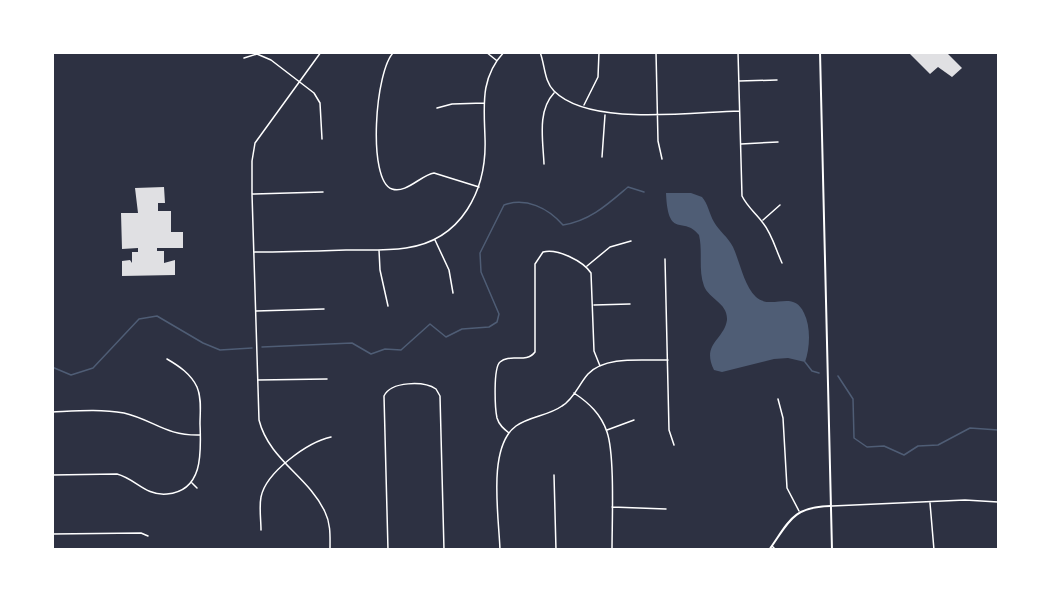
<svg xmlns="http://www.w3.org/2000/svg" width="1051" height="602" font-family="'Archivo Narrow',sans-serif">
  <rect width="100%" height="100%" fill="#2d3142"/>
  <path fill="#4f5d75" d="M666 193H691L702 197C708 204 709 213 714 222 719 231 728 237 733 247 740 262 744 286 756 297 772 311 793 289 804 313 811 327 810 348 805 362L788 358 774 359 722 372 714 370C701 344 724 340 727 320 728 303 709 299 704 286 698 270 703 251 699 235 684 215 668 241 666 193Z"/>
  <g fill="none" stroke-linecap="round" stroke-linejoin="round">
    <path stroke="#4f5d75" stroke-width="1.5" d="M262 347 352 343 371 354 385 349 401 350 430 324 446 337 462 329 489 327 497 322 499 314 481 272 480 253 504 205C526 197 548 208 563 225 590 221 608 204 628 187L644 192
      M805 362 812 371 819 373
      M52 367 71 375 93 368 139 319 157 316 203 343 220 350 252 348
      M838 376 853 399 854 438 867 447 884 446 904 455 918 446 938 445 970 428 998 430"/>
  </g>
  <path fill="#e0e0e3" d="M908 52H946L962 68 952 77 938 67 930 74Z
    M164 187 165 203H158V211H171V232H183V248H157V251H164V263L175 260V275L122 276V261L130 260 132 263V252H138V248L122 249 121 213H138L135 188Z"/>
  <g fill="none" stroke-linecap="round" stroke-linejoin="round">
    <path stroke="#fff" stroke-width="1.5" d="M321 52 255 143 252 161V194L259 420C269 460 309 477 325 512 331 524 330 537 330 550
      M394 52C375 69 367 181 392 189 406 194 421 175 434 173L479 187
      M486 52 496 60
      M540 52C545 65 544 81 554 91 590 127 691 112 739 111
      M656 52 658 141 662 159
      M738 52 742 196C748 208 756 213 763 223 772 234 776 250 782 263
      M244 58 257 54 271 60 314 93 320 103 322 139
      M739 81 777 80
      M584 105 598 77 599 52
      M437 108 452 104 484 103
      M741 144 778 142
      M602 157 605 115
      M544 164C543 140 537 111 554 93
      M253 194 323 192
      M763 220 780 205
      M435 240 449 270 453 293
      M379 250 380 270 388 306
      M255 252C285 252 316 251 346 250 366 250 386 251 406 248 462 240 487 190 485 138 484 105 480 78 504 52
      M665 259 669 430 674 445
      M587 266 610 247 631 241
      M594 305 630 304
      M256 311 324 309
      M258 380 327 379
      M574 393C589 403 601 414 607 432 615 455 612 522 612 550
      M778 399 783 418 787 488 799 511
      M52 412C76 411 100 409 124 413 154 420 165 436 200 435
      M607 430 634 420
      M509 433C504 429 499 425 497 418 495 409 493 368 500 362 510 353 526 364 535 352V264L543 252C557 248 583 261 591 273L594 351 600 366
      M52 475 117 474C136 479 145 496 167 494 204 491 201 451 200 424 200 412 202 398 197 387 191 374 179 366 167 359
      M554 475 556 550
      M192 483 197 488
      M930 503 934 550
      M832 506 965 500 998 502
      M612 507 666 509
      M261 530C261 520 259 507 261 497 266 472 308 442 331 437
      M52 534 141 533 148 536
      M772 546 776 550
      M388 550 384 396C391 381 424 381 436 389L440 396 444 550
      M500 550C499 517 487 447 516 426 530 416 548 416 562 406 574 399 579 384 588 374 606 355 644 361 668 360"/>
    <path stroke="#fff" stroke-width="2" d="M769 550C789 522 792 507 830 506"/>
    <path stroke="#fff" stroke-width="2" d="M820 52 832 550"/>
  </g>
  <rect width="1051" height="602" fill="none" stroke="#ffffff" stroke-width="108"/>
</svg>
